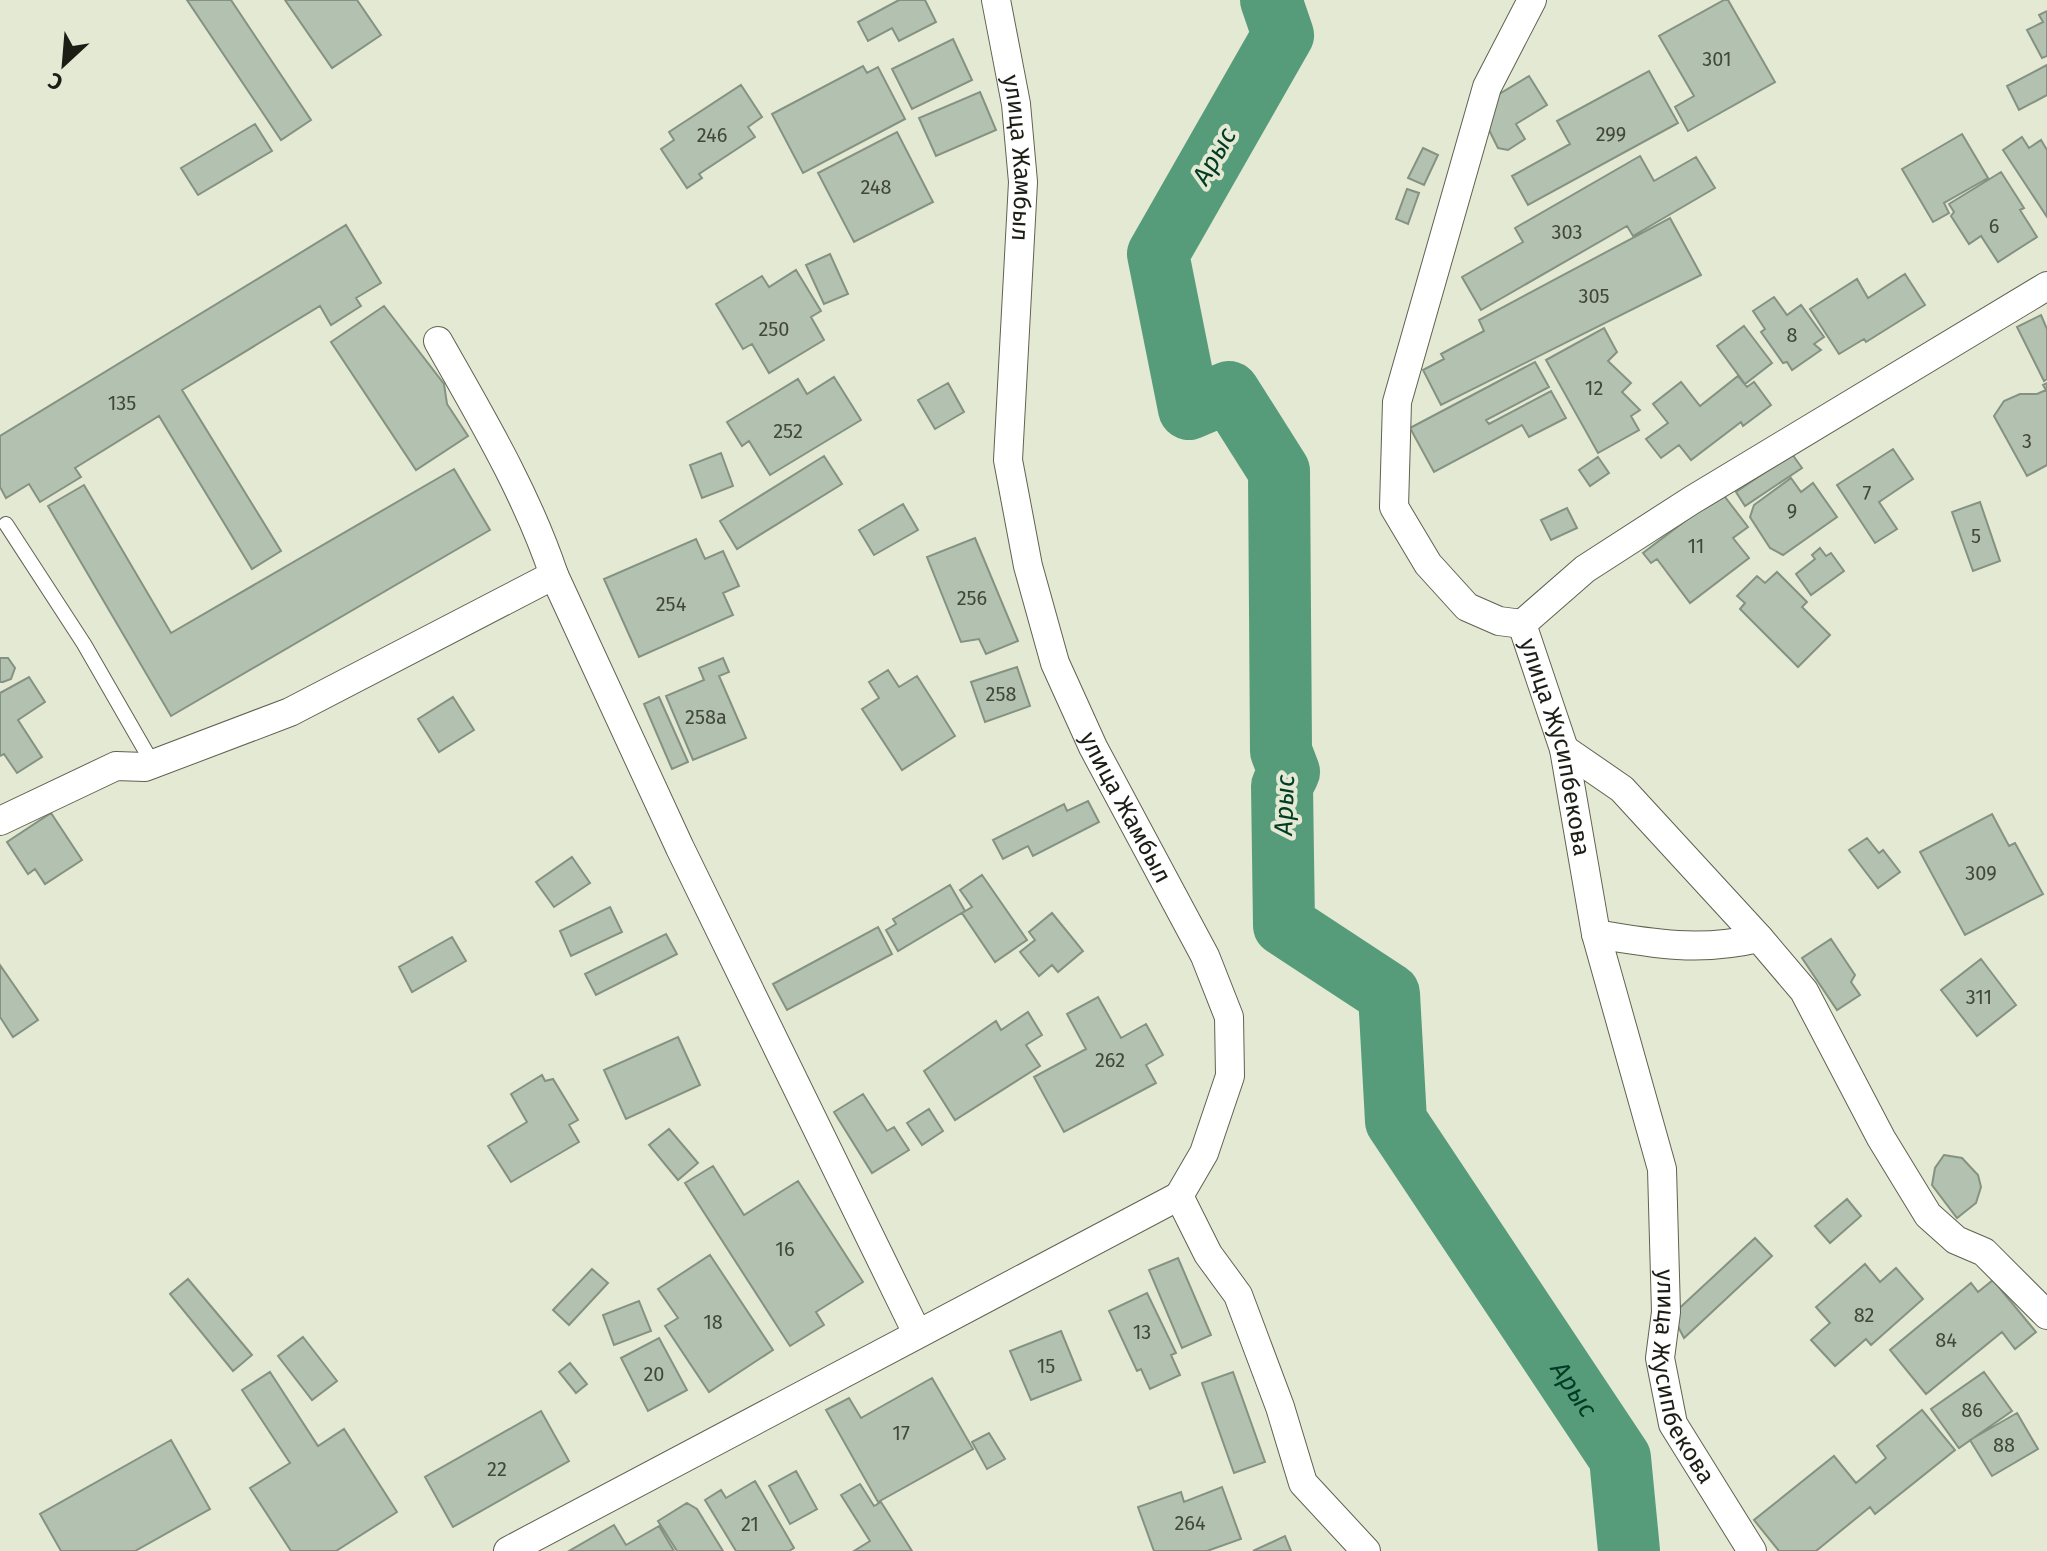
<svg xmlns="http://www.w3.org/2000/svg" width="2047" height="1551" font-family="'Fira Sans',sans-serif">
  <rect width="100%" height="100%" fill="#e4e9d4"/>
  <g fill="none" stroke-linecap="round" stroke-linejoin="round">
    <path stroke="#579c7a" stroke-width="62" id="s1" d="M1271 0 1283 35 1158 254 1189 409 1229 392 1279 471 1281 751 1289 772 1282 786 1284 925 1389 994 1396 1121 1620 1458 1629 1551"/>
  </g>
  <path fill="#b3c1b0" stroke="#859281" stroke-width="2" d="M187 0H231L311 120 281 140Z
    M285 0H357L381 35 332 68Z
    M899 0H925L936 22 899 41 892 28 868 41 858 22Z
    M1724 0H1728L1775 82 1688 131 1675 107 1694 96 1659 36Z
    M2047 11V56L2042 58 2027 30 2043 22 2039 15Z
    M953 39 972 80 912 109 892 69Z
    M2047 65V95L2019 110 2007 86Z
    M863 66 867 73 878 67 905 119 803 173 772 114Z
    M1649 71 1678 123 1528 205 1512 176 1570 144 1557 121Z
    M1529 76 1547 105 1516 124 1525 139 1508 150 1498 148 1485 122 1496 96Z
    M741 85 762 117 748 127 755 137 699 174 702 178 687 188 661 149 674 140 669 132Z
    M980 92 996 130 936 156 919 118Z
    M255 124 272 151 198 195 181 168Z
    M897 132 933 202 854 242 818 173Z
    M1962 134 1988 178 1944 203 1949 213 1933 222 1902 169Z
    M2022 137 2029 148 2041 140 2047 150V217L2003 150Z
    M1423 148 1438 155 1424 185 1408 178Z
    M1640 156 1654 181 1696 157 1715 188 1633 236 1627 226 1481 310 1462 277 1523 242 1515 228Z
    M2001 172 2024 208 2020 210 2037 237 1998 262 1981 236 1969 244 1951 216 1954 212 1949 204Z
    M1407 189 1419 193 1408 224 1396 219Z
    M1670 218 1701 275 1441 405 1423 370 1444 359 1441 354 1484 331 1479 320Z
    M346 225 381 283 356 298 361 306 331 325 320 306 182 390 281 551 252 569 159 416 75 468 81 477 40 502 29 484 6 498 0 487V436Z
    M830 254 848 294 824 304 806 265Z
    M796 270 821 311 811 317 824 340 769 373 752 344 743 349 716 304 762 276 769 287Z
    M1905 274 1925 305 1866 342 1864 339 1839 354 1810 309 1857 279 1868 298Z
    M1774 297 1787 315 1801 305 1824 337 1814 344 1821 350 1792 370 1787 362 1783 363 1761 332 1765 329 1753 311Z
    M384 306 444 384 447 404 468 436 416 470 331 342Z
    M2041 315 2047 329V379L2044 381 2017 327Z
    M1744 326 1772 363 1745 384 1717 346Z
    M1604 328 1617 352 1608 361 1631 383 1622 392 1640 410 1631 416 1639 430 1598 453 1546 360Z
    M1535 362 1549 387 1486 420 1489 424 1551 391 1566 418 1529 437 1522 425 1434 472 1410 428Z
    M1738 376 1747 387 1754 382 1771 405 1743 426 1741 422 1691 460 1679 445 1661 458 1646 439 1668 423 1653 404 1681 382 1700 406Z
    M834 377 861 420 770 475 749 441 742 446 727 422 798 379 807 394Z
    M948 383 964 412 935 429 918 400Z
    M2047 383V465L2027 476 1994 416 2004 401 2020 394H2037L2046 390 2043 385Z
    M1893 449 1913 479 1879 502 1897 529 1875 543 1837 485Z
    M721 453 733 486 702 498 690 465Z
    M1792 454 1802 468 1745 506 1736 492Z
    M824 456 842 484 737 549 720 521Z
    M1598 457 1609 473 1590 486 1579 470Z
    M454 469 490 530 171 716 48 506 84 485 171 633Z
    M1791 478 1801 492 1813 483 1837 517 1783 555 1770 548 1750 517 1754 505Z
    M1722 493 1748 527 1733 538 1749 558 1690 603 1657 559 1651 563 1643 553Z
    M1980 502 2000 561 1973 571 1952 512Z
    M903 504 918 530 874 555 859 530Z
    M1567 508 1577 528 1551 540 1541 520Z
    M975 538 1018 641 986 654 979 639 961 642 927 557Z
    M696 539 705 559 723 551 739 586 723 593 733 615 639 657 604 579Z
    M1820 548 1826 556 1831 553 1844 571 1811 595 1796 574 1815 559 1812 555Z
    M1777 572 1807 602 1802 607 1830 635 1798 667 1740 609 1745 603 1737 596 1757 576 1765 583Z
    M0 658H8L15 668 11 679 3 682H0Z
    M723 658 729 672 719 676 746 738 693 760 666 696 704 680 699 668Z
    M1017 667 1030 706 985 722 971 682Z
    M888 670 899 687 917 676 955 736 902 770 862 709 879 698 869 682Z
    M29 677 45 702 18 720 42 757 17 773 4 754 0 756V693Z
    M453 697 474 730 439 752 418 719Z
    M659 697 688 762 672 769 644 704Z
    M1088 801 1099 822 1033 856 1028 846 1003 859 993 840 1064 804 1067 811Z
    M51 813 82 860 45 884 35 869 28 874 7 842Z
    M1992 814 2009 846 2015 843 2043 894 1965 935 1920 852Z
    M1867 838 1879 853 1883 850 1900 872 1878 888 1849 850Z
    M572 857 590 883 554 907 536 882Z
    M982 875 1027 940 995 962 962 913 972 907 960 890Z
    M950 885 965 911 898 951 886 930 896 924 893 919Z
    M610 907 622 932 571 956 560 931Z
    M1052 913 1083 951 1058 972 1052 965 1039 976 1020 952 1035 940 1029 932Z
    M878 927 892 954 787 1010 773 984Z
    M666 934 677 954 596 995 585 974Z
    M452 937 466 961 412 992 399 967Z
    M1831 939 1855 975 1851 982 1860 995 1837 1010 1802 958Z
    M1981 959 2016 1005 1977 1036 1941 990Z
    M0 965 38 1020 13 1037 0 1017Z
    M1098 997 1121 1038 1146 1024 1163 1055 1146 1065 1156 1083 1064 1132 1034 1077 1086 1049 1067 1014Z
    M1028 1012 1042 1035 1026 1045 1040 1066 955 1120 924 1071 996 1021 1001 1030Z
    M678 1037 700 1085 626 1119 604 1070Z
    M542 1075 545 1081 553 1079 578 1120 569 1125 579 1142 511 1182 488 1146 527 1122 511 1094Z
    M863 1094 887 1131 894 1127 909 1150 872 1173 834 1112Z
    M929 1109 943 1131 922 1145 907 1123Z
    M669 1129 698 1163 678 1180 649 1145Z
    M1944 1155 1962 1158 1978 1175 1981 1187 1976 1203 1957 1218 1932 1185 1935 1168Z
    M713 1166 744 1215 798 1181 863 1282 816 1312 824 1325 790 1346 685 1183Z
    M1847 1199 1861 1216 1830 1243 1815 1226Z
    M1755 1238 1772 1256 1684 1338 1672 1315Z
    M710 1255 773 1350 709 1392 665 1326 678 1318 658 1289Z
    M1178 1258 1211 1335 1182 1348 1149 1270Z
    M1865 1264 1880 1282 1896 1268 1923 1299 1871 1345 1866 1339 1835 1366 1811 1340 1830 1323 1816 1307Z
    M592 1269 608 1283 569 1325 553 1310Z
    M188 1279 252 1355 233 1371 170 1294Z
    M1993 1280 2036 1332 2015 1349 2002 1332 1926 1394 1890 1350 1971 1283 1978 1292Z
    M1147 1293 1176 1353 1171 1355 1180 1375 1150 1389 1141 1369 1137 1371 1109 1311Z
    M639 1301 651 1331 614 1345 603 1315Z
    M1061 1331 1081 1380 1031 1400 1010 1351Z
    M303 1337 337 1381 312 1400 278 1356Z
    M659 1338 687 1390 648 1411 621 1358Z
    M570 1363 587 1384 576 1393 559 1372Z
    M270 1372 318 1446 344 1429 397 1512 336 1551H291L250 1488 290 1463 242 1390Z
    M1233 1372 1265 1462 1234 1473 1202 1383Z
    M1984 1372 2012 1411 1959 1448 1931 1409Z
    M932 1378 973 1449 878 1502 826 1410 849 1398 861 1418Z
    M1922 1410 1955 1450 1875 1514 1870 1507 1816 1551H1779L1754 1520 1834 1456 1856 1483 1886 1458 1877 1446Z
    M541 1411 569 1461 453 1527 425 1477Z
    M2017 1413 2038 1449 1992 1476 1970 1440Z
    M989 1433 1005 1459 987 1469 972 1442Z
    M171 1440 210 1509 135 1551H61L40 1514Z
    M796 1471 817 1509 790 1524 769 1486Z
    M755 1481 794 1548 789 1551H736L705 1500 721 1490 726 1498Z
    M860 1484 874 1506 881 1502 912 1551H854L870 1541 841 1495Z
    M1222 1487 1241 1539 1207 1551H1154L1138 1507 1181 1492 1184 1502Z
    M687 1503 697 1509 723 1551H677L658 1521Z
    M614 1525 626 1545 659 1526 674 1551H569Z
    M1285 1536 1291 1551H1253Z"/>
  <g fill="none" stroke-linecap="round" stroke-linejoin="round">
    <g stroke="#5f6250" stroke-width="16">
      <path id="lane" d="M6 524 84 644 153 764"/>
    </g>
    <g stroke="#5f6250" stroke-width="30">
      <g id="street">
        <path id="s2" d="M996 0 1016 104 1023 182 1008 460 1028 566 1055 663 1093 747 1205 956 1229 1017 1230 1076 1204 1153 1179 1196 1208 1254 1238 1295 1280 1407 1303 1483 1366 1551"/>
        <path d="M438 341C481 417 526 492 554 575"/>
        <path id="s3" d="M1522 624 1564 749 1596 934 1662 1169 1666 1312 1660 1358 1673 1424 1752 1551"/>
        <path d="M1522 624 1499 621 1467 607 1428 564 1394 507 1397 402 1487 87 1532 0"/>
        <path d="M1522 624 1585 569 1692 500 2047 286"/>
        <path d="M1564 749 1622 789 1759 938"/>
        <path d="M0 821 116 766 145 767 290 712 554 575 680 848 917 1333"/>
        <path d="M1596 934C1654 944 1701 952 1759 938L1804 991 1881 1138 1928 1215 1956 1240 1984 1252 2047 1315"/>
        <path d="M508 1551 1179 1196"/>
      </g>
    </g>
    <use href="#lane" stroke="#fff" stroke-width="14"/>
    <use href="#street" stroke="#fff" stroke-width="28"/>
  </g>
  <g text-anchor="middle" stroke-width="8" stroke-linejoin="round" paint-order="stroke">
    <g font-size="20" fill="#42473c">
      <text x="1717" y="66">301</text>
      <text x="1611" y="141">299</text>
      <text x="712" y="142">246</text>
      <text x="876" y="194">248</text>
      <text x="1994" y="233">6</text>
      <text x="1567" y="239">303</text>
      <text x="1594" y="303">305</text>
      <text x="774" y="336">250</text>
      <text x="1792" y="342">8</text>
      <text x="1594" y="395">12</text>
      <text x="122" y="410">135</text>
      <text x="788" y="438">252</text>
      <text x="2027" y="448">3</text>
      <text x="1867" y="500">7</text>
      <text x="1792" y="518">9</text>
      <text x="1976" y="543">5</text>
      <text x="1696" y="553">11</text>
      <text x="972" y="605">256</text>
      <text x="671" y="611">254</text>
      <text x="1001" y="701">258</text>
      <text x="706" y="724">258а</text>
      <text x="1981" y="880">309</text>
      <text x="1979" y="1004">311</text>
      <text x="1110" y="1067">262</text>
      <text x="785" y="1256">16</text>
      <text x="1864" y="1322">82</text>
      <text x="713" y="1329">18</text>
      <text x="1142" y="1339">13</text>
      <text x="1946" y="1347">84</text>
      <text x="1046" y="1373">15</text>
      <text x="654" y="1381">20</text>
      <text x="1972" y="1417">86</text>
      <text x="901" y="1440">17</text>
      <text x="2004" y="1452">88</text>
      <text x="497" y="1476">22</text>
      <text x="1190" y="1530">264</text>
      <text x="750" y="1531">21</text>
    </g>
    <g font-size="24" fill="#1c1e16" stroke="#e4e9d4">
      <text dy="8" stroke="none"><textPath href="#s2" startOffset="160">улица Жамбыл</textPath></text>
      <text dy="8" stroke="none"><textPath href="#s3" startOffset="128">улица Жусипбекова</textPath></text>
      <text dy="8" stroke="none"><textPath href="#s2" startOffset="832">улица Жамбыл</textPath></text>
      <text dy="8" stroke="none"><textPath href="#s3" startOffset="776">улица Жусипбекова</textPath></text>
    </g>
    <g font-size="26" font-style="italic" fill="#003b24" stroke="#e4e9d4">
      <text transform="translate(1214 156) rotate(-60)" y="9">Арыс</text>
      <text transform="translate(1284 805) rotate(-88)" y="9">Арыс</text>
      <text dy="9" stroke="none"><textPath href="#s1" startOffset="1616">Арыс</textPath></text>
    </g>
  </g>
  <g transform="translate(64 64) rotate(206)" stroke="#e4e9d4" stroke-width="6" paint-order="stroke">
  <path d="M0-6L14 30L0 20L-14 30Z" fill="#1c1e16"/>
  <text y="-12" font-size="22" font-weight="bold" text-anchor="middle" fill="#1c1e16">С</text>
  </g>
</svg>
